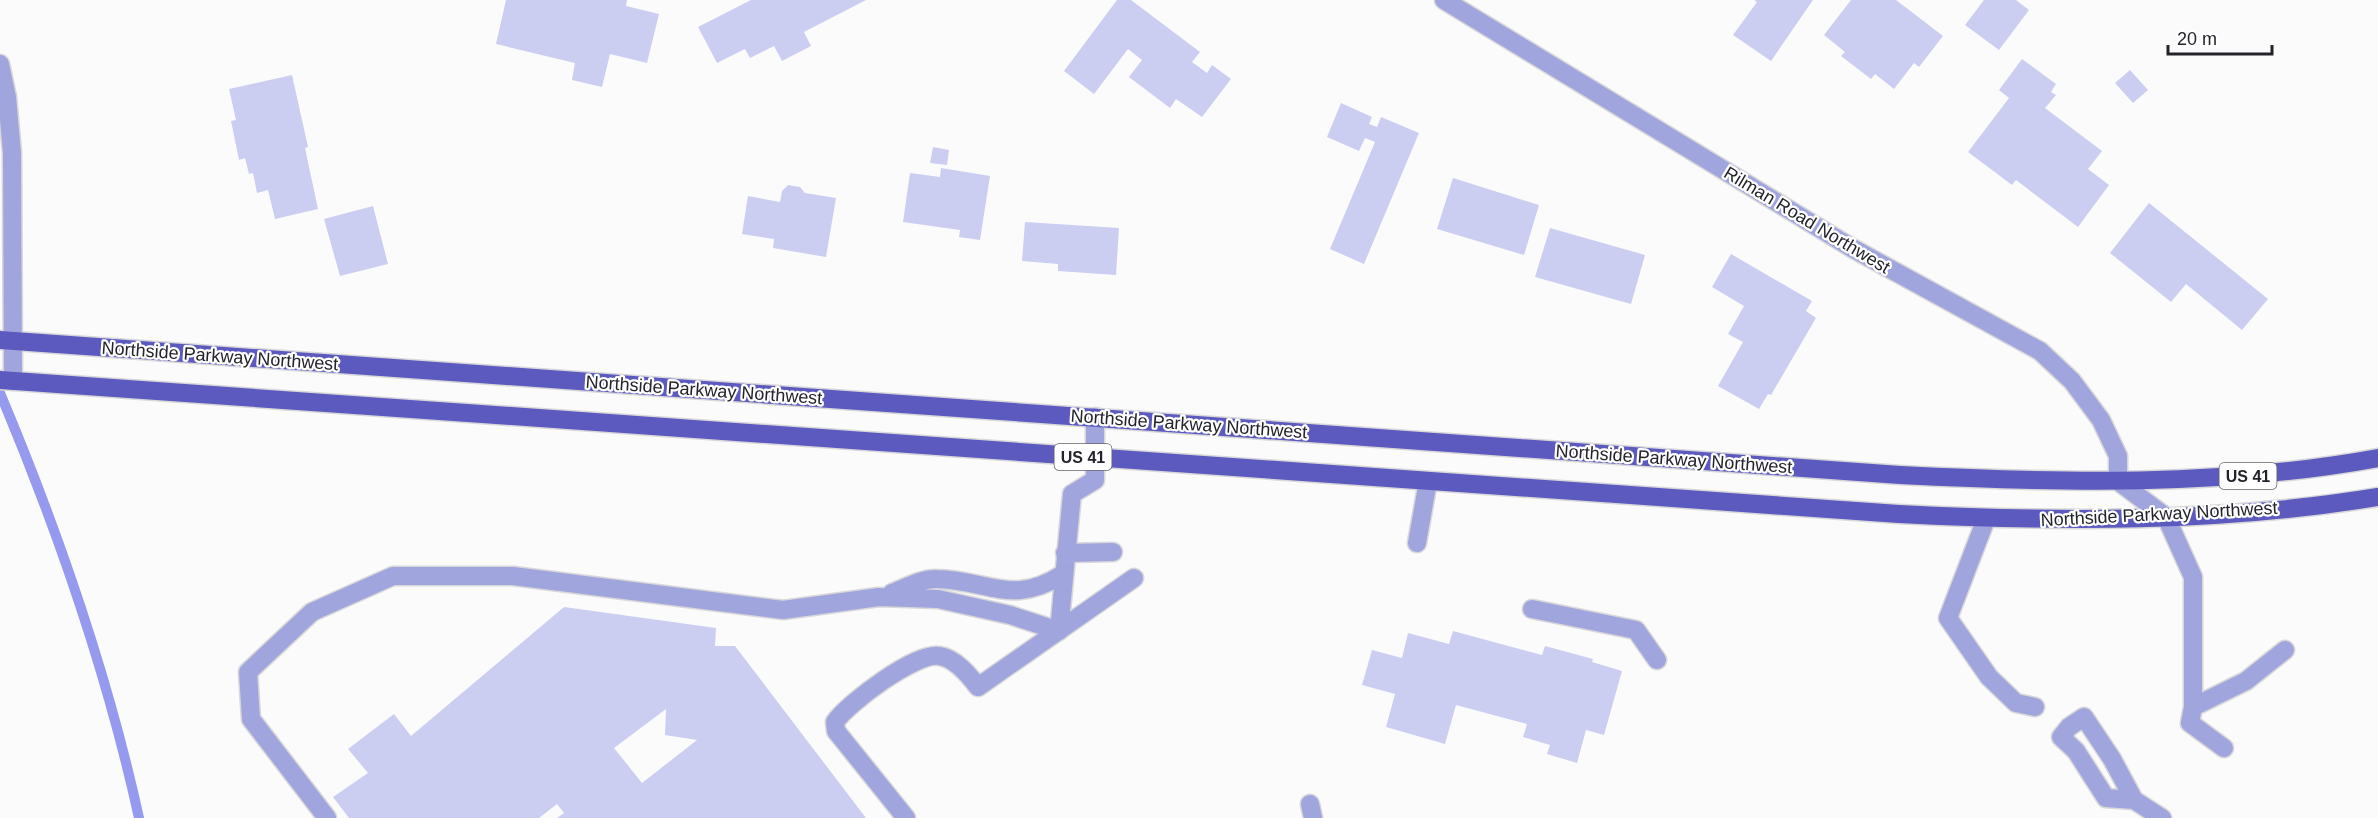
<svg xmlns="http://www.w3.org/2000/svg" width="2378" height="818" font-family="Arial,sans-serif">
  <rect width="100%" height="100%" fill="#fbfbfb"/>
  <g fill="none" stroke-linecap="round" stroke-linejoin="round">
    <path stroke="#969aef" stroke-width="10" d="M0 393C58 531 107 672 139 818"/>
  </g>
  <path fill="#cbcef1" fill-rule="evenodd" d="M506 0H627L626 6 659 14 647 63 610 54 602 87 572 80 575 63 496 44Z
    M751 0H866L804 32 811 46 782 61 774 46 750 58 745 49 717 63 698 27Z
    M1117 0H1131L1200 52 1192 62 1207 73 1212 65 1231 79 1202 117 1176 99 1170 108 1129 77 1142 60 1128 49 1094 94 1064 71Z
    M1754 0H1813L1771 61 1733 35 1757 2Z
    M1851 0H1896L1943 36 1919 67 1914 63 1894 89 1875 74 1871 79 1841 56 1845 52 1824 35Z
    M1984 0H2016L2029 10 1999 50 1965 25Z
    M2022 59 2056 84 2051 92 2056 95 2045 108 2102 151 2088 169 2109 185 2078 227 2016 180 2012 185 1968 152 2009 98 1999 90Z
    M2130 70 2148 90 2133 103 2115 83Z
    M292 75 308 147 305 148 318 209 275 219 268 190 257 193 253 173 249 174 245 158 239 160 231 121 236 120 229 89Z
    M1341 103 1372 117 1369 124 1377 127 1381 117 1419 133 1364 264 1330 249 1375 142 1365 138 1359 151 1327 137Z
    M933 147 949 150 947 165 930 163Z
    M941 168 990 176 980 240 959 237 960 230 903 222 910 173 940 177Z
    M1453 178 1539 205 1524 255 1437 229Z
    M788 185 800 187 805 193 836 198 826 257 773 248 774 239 742 234 748 196 780 202 782 191Z
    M2149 203 2268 299 2242 330 2186 284 2171 302 2110 253Z
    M373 206 388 264 340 276 324 219Z
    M1025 222 1119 228 1116 275 1058 271V264L1022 261Z
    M1550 228 1645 255 1631 304 1535 277Z
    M1731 254 1812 301 1806 311 1816 318 1771 395 1768 394 1759 409 1718 386 1743 342 1728 334 1744 306 1712 287Z
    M564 607 716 628 715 646H735L866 818H557L564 813 557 804 539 818H349L333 797 368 773 348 749 394 714 411 736ZM666 709 665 735 697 740 642 783 614 748Z
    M1453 631 1542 655 1545 646 1593 659 1592 662 1622 671 1604 735 1586 730 1577 763 1547 754 1550 745 1523 737 1527 724 1456 705 1445 744 1386 727 1395 694 1362 685 1372 650 1402 658 1408 633 1449 644Z"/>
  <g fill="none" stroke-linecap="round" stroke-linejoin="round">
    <g stroke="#d8d8da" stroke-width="21">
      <path id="minor" d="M1444 0 1852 248 2040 351 2072 381 2101 420 2118 456V481L2166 517 2193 577V707L2190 723 2224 748
        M0 64 7 97 12 153 13 381
        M1986 519 1948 618 1989 677 2016 703 2035 707
        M1417 543 1428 481
        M1065 553 1113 552
        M892 593C905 588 923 578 937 579 988 580 1012 607 1063 574
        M1532 609 1636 630 1657 660
        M1059 631 1072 494 1095 480V417
        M2193 707 2246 681 2285 650
        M2134 800 2112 759 2084 717 2069 727 2061 737 2076 751 2106 798 2134 800 2162 818
        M1310 804 1313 818
        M327 818 251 719 248 672 312 612 393 576H513L783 610 879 597 938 599 1010 615 1059 631
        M906 818 836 731 835 722C848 703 916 652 939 656 955 658 969 675 978 687L1134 578"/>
    </g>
    <g stroke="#d8d8da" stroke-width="21">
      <path id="major" d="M0 340 1900 475C2061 483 2219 487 2378 458
        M0 380 1899 514C2059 522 2219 523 2378 497"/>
    </g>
    <use href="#minor" stroke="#a1a5de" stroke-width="18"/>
    <use href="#major" stroke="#5c59bf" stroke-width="18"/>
  </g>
  <g text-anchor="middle" stroke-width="4.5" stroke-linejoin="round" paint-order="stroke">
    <g fill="#fff" stroke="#65656b" stroke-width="1.5">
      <rect x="1054.5" y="444" width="57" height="26" rx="4.5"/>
      <rect x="2219.5" y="463" width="57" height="26" rx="4.5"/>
    </g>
    <g font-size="16" font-weight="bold" fill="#23232c">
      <text x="1083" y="463">US 41</text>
      <text x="2248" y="482">US 41</text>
    </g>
    <g font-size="18" fill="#23232c" stroke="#fff">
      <text transform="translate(1807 220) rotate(31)" y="6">Rilman Road Northwest</text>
      <text transform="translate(220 356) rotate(4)" y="6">Northside Parkway Northwest</text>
      <text transform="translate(704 390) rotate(4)" y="6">Northside Parkway Northwest</text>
      <text transform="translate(1189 424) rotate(4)" y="6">Northside Parkway Northwest</text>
      <text transform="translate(1674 459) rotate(4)" y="6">Northside Parkway Northwest</text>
      <text transform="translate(2159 514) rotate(-3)" y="6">Northside Parkway Northwest</text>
    </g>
  </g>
  <path d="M2168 45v9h104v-9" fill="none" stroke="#23232c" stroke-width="3"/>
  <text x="2177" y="45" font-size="18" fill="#23232c" stroke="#ffffff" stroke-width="4.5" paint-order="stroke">20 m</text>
</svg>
